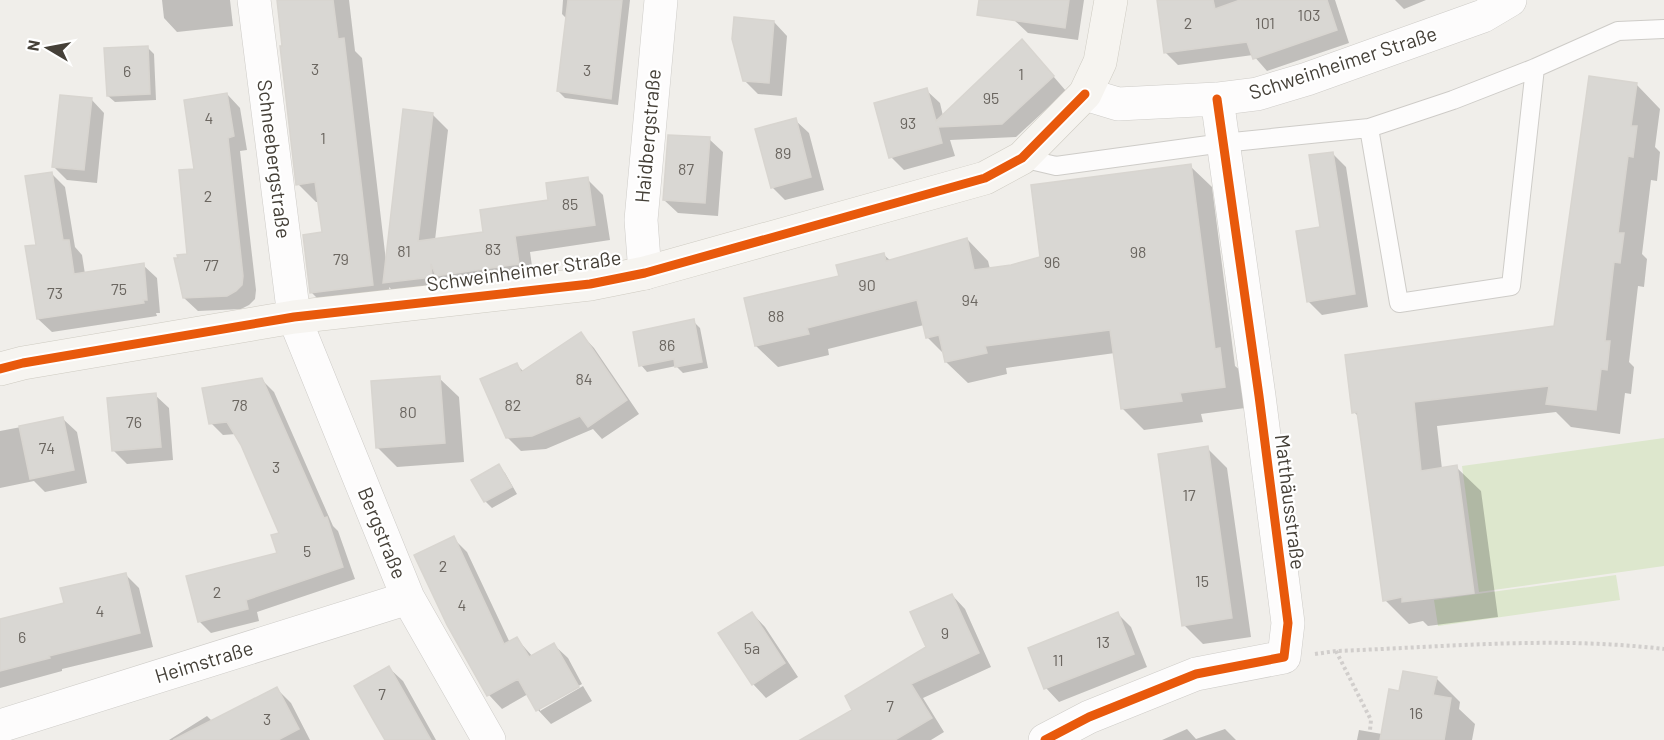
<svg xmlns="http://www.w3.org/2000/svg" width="1664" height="740" font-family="Barlow,sans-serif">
  <rect width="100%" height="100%" fill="#f0eeea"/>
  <path fill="#dde7cd" d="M1664 438V566L1479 592 1462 466Z
    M1616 575 1620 600 1438 626 1434 600Z"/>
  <path fill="#0003" d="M162 0H230L233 26 177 32 164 18Z
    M279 0H349L355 51 362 58 386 261 432 114 448 130 435 240 485 233 550 201 587 179 603 195 610 240 530 252 534 280 400 298 389 287 391 302 329 310 311 292 324 234 319 202H316L298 184Z
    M563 0H630L618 105 565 98 558 91 567 19 562 14Z
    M1017 0H1084L1078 40 1028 33 1014 20Z
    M1159 0H1335L1349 43 1267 71 1253 55 1178 65 1165 52Z
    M1395 0H1426L1404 9Z
    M774 22 787 36 782 96 758 94 744 80Z
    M147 47 154 54 156 100 115 102 108 96Z
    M1035 55 1066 91 1016 137 950 140 955 156 904 170 891 157 926 90 940 103 943 116Z
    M1636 84 1660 109 1655 147 1660 152 1657 181 1651 180 1642 254 1647 259 1644 287 1638 286 1629 362 1634 367 1631 394 1625 393 1620 434 1571 427 1556 412 1437 426 1442 469 1456 467 1481 491 1498 617 1428 626 1423 621 1409 624 1385 600 1359 417 1354 412 1556 327Z
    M227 94 240 108 247 150 240 151 256 290 255 299 249 305 241 309 198 311 184 298 196 170Z
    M91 99 104 113 97 183 67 180 54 167Z
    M795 120 809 133 824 190 785 200 772 187Z
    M709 139 723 152 718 216 678 213 664 200Z
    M1332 153 1346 167 1368 307 1322 315 1308 301 1322 229Z
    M1190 166 1212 187 1235 366 1241 371 1245 408 1201 414 1203 422 1144 430 1122 408 1115 353 1006 368 1007 374 968 383 946 362 945 355 927 337 924 325 828 349 829 355 778 367 756 346 841 277 884 255 891 261 967 239 988 261 990 269 1011 266 1042 259Z
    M51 173 65 187 75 247 82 255 85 274 143 265 157 278 160 313H156L157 316 52 332 38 319V246Z
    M693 321 700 328 708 368 683 373 676 366 647 372 641 365Z
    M581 334 594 348 639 414 602 439 593 429 546 449 521 451 507 437 517 365 524 372Z
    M439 378 459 397 464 462 397 467 378 448Z
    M261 379 274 392 333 526 338 531 355 579 257 612 259 621 211 633 199 621 279 554 281 534 236 434 223 435 211 423Z
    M155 395 169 408 173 460 127 464 113 450Z
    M63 419 77 432 87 483 45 492 34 481 0 488V431Z
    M1207 448 1227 468 1251 637 1203 644 1184 625Z
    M498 466 505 473 517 494 492 508 485 501 473 480Z
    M453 538 467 552 510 643 517 639 533 657 554 645 568 658 582 684 540 708V711L583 686 592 701 551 724 538 710 528 694 502 709 489 695 448 624Z
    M125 574 139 588 153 647 62 669V671L0 688V621L66 604Z
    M952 595 965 609 991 667 923 698 944 732 931 740H803L854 710 928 647Z
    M752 613 765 627 798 677 766 698 753 684Z
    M1118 614 1131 627 1147 667 1059 702 1046 688 1030 648Z
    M389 668 403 681 436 740H387Z
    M1436 678 1460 702 1459 709 1475 724 1472 740H1357L1359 730 1382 734 1400 692Z
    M277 689 291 703 310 740H169L207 716 213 722Z
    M1187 729 1196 739 1225 729 1236 740H1162Z"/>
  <path fill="#d9d7d3" stroke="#d8d5d0" stroke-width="1.5" d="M277 0H333L338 39 344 38 373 285 310 293 303 235 322 232 315 182 296 185 280 46H282Z
    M568 0H622L611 99 557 91Z
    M979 0H1069L1065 28 977 15Z
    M1157 0H1213L1215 9 1240 0H1327L1337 30 1253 59 1247 42 1164 53Z
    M734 17 774 21 769 83 743 81 732 39Z
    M1022 39 1054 76 1002 124 938 127 942 143 889 158 874 103 927 88 936 121Z
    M148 46 150 94 107 96 104 48Z
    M1589 76 1637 83 1631 126H1637L1633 157 1628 156 1618 233H1624L1620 263 1614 262 1605 341H1610L1607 370 1601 369 1596 410 1546 404 1549 386 1414 402 1421 471 1457 465 1474 593 1402 602V597L1383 601 1357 412 1352 413 1345 355 1554 326Z
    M227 93 234 136 228 138 243 276 242 285 236 291 227 296 183 298 174 258H178L177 255 187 254 179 170 194 169 184 100Z
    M60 95 92 98 84 170 52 167Z
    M403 109 433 113 418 241 483 232 480 210 548 200 546 183 588 177 595 225 515 236 519 264 436 276 431 264 432 277 383 283Z
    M796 118 811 177 771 188 755 129Z
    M668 135 710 137 705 203 663 200Z
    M1333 152 1355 294 1307 302 1296 231 1320 227 1309 155Z
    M1191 164 1215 349 1220 348 1225 387 1180 393 1182 401 1121 409 1110 330 985 346 987 353 945 362 939 335 926 338 917 300 807 328 809 334 755 346 744 298 839 276 836 265 884 253 886 261 967 238 974 270 1011 265 1040 257 1031 185Z
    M52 172 63 240H69L74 274 144 263 147 300H143L144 303 37 319 25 246 36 245 25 176Z
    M694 319 702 362 675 367 674 359 639 366 633 332Z
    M581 332 627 400 588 427 580 416 532 436 506 438 480 379 517 363 521 372Z
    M440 376 445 443 376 448 371 381Z
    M262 378 324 518 327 517 343 567 246 600 248 609 198 622 186 576 277 553 271 535 279 533 241 445 227 422 209 424 202 388Z
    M156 393 161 447 112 451 107 398Z
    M63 417 74 470 30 479 19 426Z
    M1208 446 1232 618 1182 626 1158 454Z
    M499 464 512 487 484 502 471 480Z
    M454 536 504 644 517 637 529 657 554 643 579 687 536 711 518 679 487 696 447 625 414 555Z
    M126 573 140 633 49 656 50 658 0 671V619L64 603 60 588Z
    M952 594 979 653 911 684 932 718 895 740H800L852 710 845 696 926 647 910 612Z
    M752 612 785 663 752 685 718 633Z
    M1118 612 1134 654 1044 689 1028 648Z
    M389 666 409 701 431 740H385L374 721 354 686Z
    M1403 671 1437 677 1433 695 1451 698 1444 740H1380L1389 689 1399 691Z
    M277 687 299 729 278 740H173Z"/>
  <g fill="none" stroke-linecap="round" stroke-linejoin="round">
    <g stroke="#ceccc8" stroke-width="20">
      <path id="lane" d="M1369 128 1399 303 1511 286 1535 68
        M1022 158 1056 166 1223 143 1369 128 1453 100 1535 68 1618 31 1664 29"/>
    </g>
    <g stroke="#ceccc8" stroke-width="34">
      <path id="street" d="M254 0 294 317 408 598 489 740
        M1085 94 1118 104 1217 99 1257 94 1307 79 1483 16 1510 0
        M645 273 641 220 661 0
        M0 726 408 598
        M1045 740 1089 717 1196 674 1284 657 1288 623 1259 396 1217 99"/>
    </g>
    <g stroke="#cecbc2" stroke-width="34">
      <path id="secondary" d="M0 369 23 363 294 317 590 284 645 273 985 178 1022 158 1085 94 1100 62 1111 0"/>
    </g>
    <path stroke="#d1cecc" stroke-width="4" stroke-dasharray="3 3" stroke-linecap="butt" d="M1336 651 1371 720 1370 730
      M1315 654 1336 651C1445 647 1555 636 1664 649"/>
    <use href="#lane" stroke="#fdfcfc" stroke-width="18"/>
    <use href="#street" stroke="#fdfcfc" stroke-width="33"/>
    <use href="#secondary" stroke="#f6f4f0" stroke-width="33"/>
    <g stroke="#fff" stroke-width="13">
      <path id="cycleway" d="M0 369 23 363 294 317 590 284 645 273 985 178 1022 158 1085 94
        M1045 740 1089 717 1196 674 1284 657 1288 623 1259 396 1217 99"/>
    </g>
    <use href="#cycleway" stroke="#e8590c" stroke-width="9"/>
  </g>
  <g text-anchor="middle" stroke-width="4.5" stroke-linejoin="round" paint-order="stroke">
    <g font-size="16" fill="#6b6660">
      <text x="1309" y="21">103</text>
      <text x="1188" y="29">2</text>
      <text x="1265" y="29">101</text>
      <text x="315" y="75">3</text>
      <text x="587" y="76">3</text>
      <text x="127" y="77">6</text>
      <text x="1021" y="80">1</text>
      <text x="991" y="104">95</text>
      <text x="209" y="124">4</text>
      <text x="908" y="129">93</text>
      <text x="323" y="144">1</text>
      <text x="783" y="159">89</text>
      <text x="686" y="175">87</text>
      <text x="208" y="202">2</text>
      <text x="570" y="210">85</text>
      <text x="493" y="255">83</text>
      <text x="404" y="257">81</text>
      <text x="1138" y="258">98</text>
      <text x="341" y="265">79</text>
      <text x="1052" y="268">96</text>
      <text x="211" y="271">77</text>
      <text x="867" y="291">90</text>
      <text x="119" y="295">75</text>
      <text x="55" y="299">73</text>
      <text x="970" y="306">94</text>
      <text x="776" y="322">88</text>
      <text x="667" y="351">86</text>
      <text x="584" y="385">84</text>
      <text x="240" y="411">78</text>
      <text x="513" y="411">82</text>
      <text x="408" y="418">80</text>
      <text x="134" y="428">76</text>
      <text x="47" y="454">74</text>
      <text x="276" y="473">3</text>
      <text x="1189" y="501">17</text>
      <text x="307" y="557">5</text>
      <text x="443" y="572">2</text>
      <text x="1202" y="587">15</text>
      <text x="217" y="598">2</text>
      <text x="462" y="611">4</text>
      <text x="100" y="617">4</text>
      <text x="945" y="639">9</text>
      <text x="22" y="643">6</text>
      <text x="1103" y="648">13</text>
      <text x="752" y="654">5a</text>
      <text x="1058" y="666">11</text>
      <text x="382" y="700">7</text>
      <text x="890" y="712">7</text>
      <text x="1416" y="719">16</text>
      <text x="267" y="725">3</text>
    </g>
    <g font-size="20" fill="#454038" stroke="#fff">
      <text transform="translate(1343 63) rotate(-18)" y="7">Schweinheimer Straße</text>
      <text transform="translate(648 136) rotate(-85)" y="7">Haidbergstraße</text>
      <text transform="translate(274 159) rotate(83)" y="7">Schneebergstraße</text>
      <text transform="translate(524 271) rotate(-8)" y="7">Schweinheimer Straße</text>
      <text transform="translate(1290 502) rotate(83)" y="7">Matthäusstraße</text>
      <text transform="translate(382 533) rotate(68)" y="7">Bergstraße</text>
      <text transform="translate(204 662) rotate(-17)" y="7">Heimstraße</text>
    </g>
  </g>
  <g transform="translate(48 48) rotate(280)" stroke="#ffffff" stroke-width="4.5" paint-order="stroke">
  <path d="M0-4.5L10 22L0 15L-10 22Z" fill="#454038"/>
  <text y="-9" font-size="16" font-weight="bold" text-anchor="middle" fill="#454038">N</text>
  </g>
</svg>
